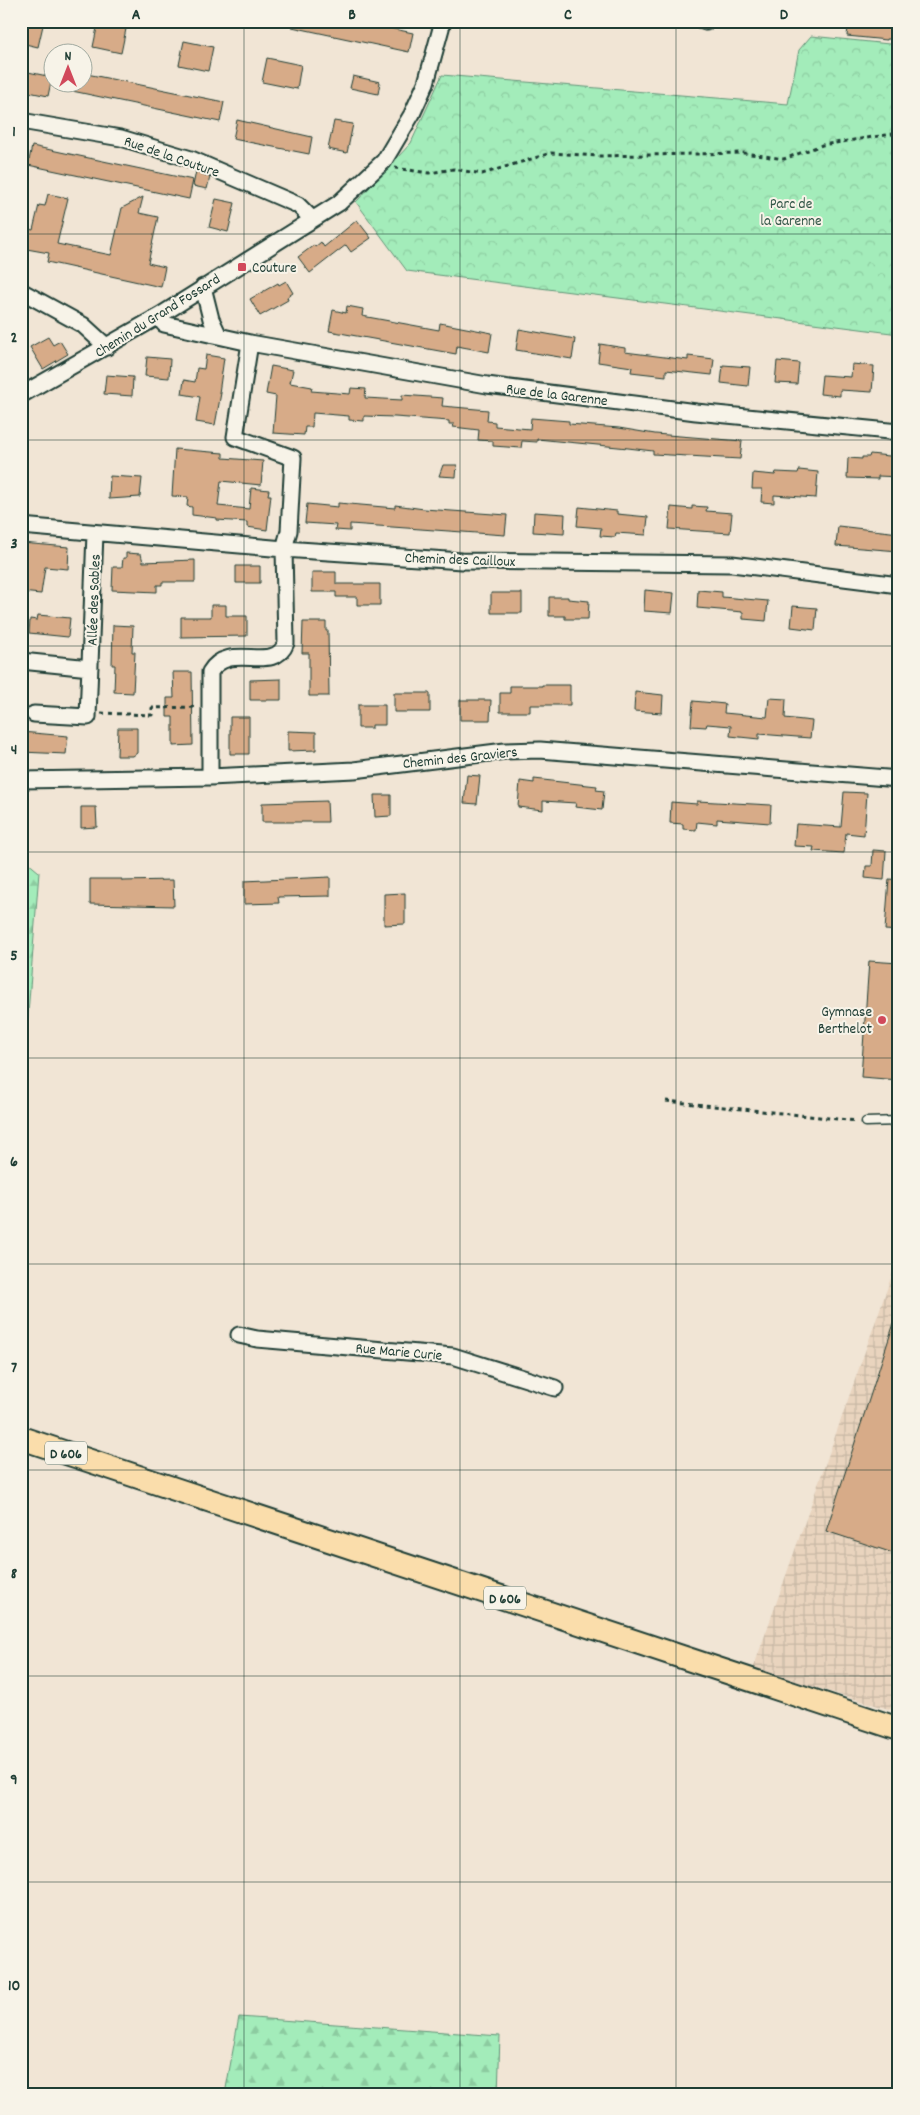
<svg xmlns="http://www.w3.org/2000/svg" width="920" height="2115" font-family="Dekko,sans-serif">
  <defs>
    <pattern id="industrial-grid" width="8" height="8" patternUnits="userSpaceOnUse" patternTransform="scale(1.25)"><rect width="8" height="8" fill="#e9d4be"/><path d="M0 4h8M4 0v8" fill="none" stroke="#c7b7a4"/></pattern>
    <pattern id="forest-firs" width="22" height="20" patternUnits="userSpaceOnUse" patternTransform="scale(1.25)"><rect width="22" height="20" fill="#a3ecba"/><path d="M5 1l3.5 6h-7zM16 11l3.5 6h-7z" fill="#8ccba0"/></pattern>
    <pattern id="park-crowns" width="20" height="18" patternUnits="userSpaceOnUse" patternTransform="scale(1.25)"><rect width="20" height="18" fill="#a3ecba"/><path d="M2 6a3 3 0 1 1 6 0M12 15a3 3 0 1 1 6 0" fill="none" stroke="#8ccba0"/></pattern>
  </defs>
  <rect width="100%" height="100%" fill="#f1e5d5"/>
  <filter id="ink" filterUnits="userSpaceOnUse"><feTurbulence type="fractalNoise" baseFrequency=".02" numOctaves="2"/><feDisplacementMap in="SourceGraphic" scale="10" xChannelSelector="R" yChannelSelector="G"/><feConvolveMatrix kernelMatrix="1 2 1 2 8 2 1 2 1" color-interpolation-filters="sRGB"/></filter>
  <g filter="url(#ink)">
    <path fill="url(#industrial-grid)" d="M899 1255V1712L753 1669Z"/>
    <path fill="url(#forest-firs)" stroke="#619477" d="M21 857 39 872 25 1052 21 1051Z
      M239 2017 500 2036 498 2094H225Z"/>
    <path fill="url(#park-crowns)" stroke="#619477" d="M811 36 899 45V334L407 271 356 202 411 143 442 75 788 104 799 50Z"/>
    <path fill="#d7ab88" stroke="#1f3d34" d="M21 21H44L38 47 21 43Z
      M292 21H356L413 33 409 52 292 27Z
      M880 21H893V39H887V40L847 36 848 27H879Z
      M98 23 126 29 121 53 93 47Z
      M184 41 213 47 208 71 179 65Z
      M267 58 301 65 297 89 262 82Z
      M28 72 52 77 48 96 24 91Z
      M82 73 224 102 220 122 58 88V82H82Z
      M353 76 380 82 378 94 350 88Z
      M237 120 312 137 309 154 233 139Z
      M334 121 353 124 347 153 328 149Z
      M32 146 193 180 189 199 28 165Z
      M196 171 210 177 207 189 193 186Z
      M48 194 68 198 57 244 111 255 122 208 143 197 139 213 158 217 148 263 165 267 161 287 47 262 49 253 21 248V227L33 230 39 205 45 206Z
      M216 199 235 203 228 232 209 227Z
      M357 220 371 238 351 252 346 245 310 273 298 257 314 245 315 247 321 242 324 247Z
      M286 281 293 293 287 297 288 300 260 316 250 299 278 283 279 285Z
      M347 306 363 309 362 316 439 330 440 323 492 333 489 352 457 346 456 354 329 331 333 310 346 313Z
      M519 329 575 339 572 359 516 350Z
      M48 337 53 345 60 341 68 354 43 369 30 347Z
      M600 344 625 348V352L688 360V356L714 359 712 375 666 370V376L631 372 632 367 598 362Z
      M206 355 224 358 219 393H221L215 425 196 422 200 397 182 394 184 380 195 382 197 368 204 369Z
      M147 357 170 359 169 378 145 376Z
      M777 361 799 363 797 384 775 383Z
      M852 364 874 366 872 392 840 390V396L820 394 822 375 851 377Z
      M723 365 750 367 748 386 721 383Z
      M271 366 293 370 290 383 312 387 311 391 350 394 351 388 366 389 365 398 402 400V395L443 398 442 406 488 410 487 421 495 422V426L530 429 531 418 569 421V424L619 428 655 434 742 441 740 459 653 454V451L628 448 537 439V442L522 441 521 448 493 446V441L478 440 479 430 453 427 454 424H449V421L395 417 364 416V421L349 420V416L313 413 312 427H305L304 435 273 433 276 396 266 394Z
      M106 375 133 377 132 396 104 394Z
      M175 449 223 453V458L263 461 261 485 221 481 218 506 249 509 251 488 269 490 268 495H271L267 530 247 527V522L217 520V518L192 515V507L187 506 188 497 172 496Z
      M870 454 899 457V477L878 476V479L847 478 848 458 862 459V457H869Z
      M443 465H457L456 477 439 476Z
      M799 470 818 472 816 498 774 495V503L761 502 762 489H752L753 473 775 475 776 472 798 473Z
      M110 476 142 478 140 497 109 499Z
      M338 503 395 508V505L424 509 507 515 505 535 350 524V531L335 530 336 525 305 523 307 504 338 507Z
      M692 506 707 507 706 511 732 513 730 533 669 529 671 507 692 509Z
      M579 507 617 511V514L648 517 646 535 616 533 615 537 600 536 601 528 577 526Z
      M534 512 565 514 564 534 533 532Z
      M838 526 899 533V551L836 546Z
      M21 543 69 547 68 569 45 567 41 594 21 592Z
      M126 553 141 554 143 562 195 560V582H162V585H157V592L112 590 113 567H122L123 558H126Z
      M236 566H260V583H236Z
      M312 572H336V584H380V605H357V597H336V592H312Z
      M645 590 674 593 672 613 644 611Z
      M698 590 722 592V597L768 601 766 621 743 619V612L697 608Z
      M491 593H522V613H491Z
      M549 597H568V599L589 601 588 619H565V616H549Z
      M211 605H226V616H247V636L181 637V617H211Z
      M793 606 817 608 815 630 791 627Z
      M38 615 70 618 68 637 29 633 30 619 37 620Z
      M303 622H326V631H328L329 696H309V653H302Z
      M113 625 133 626 132 652H135L133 693 114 692 115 665H112Z
      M173 672H192L193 745 173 746V717H167V698H174Z
      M281 679V700H250V680Z
      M542 685H570V705H530V712H500V693H510V686H542Z
      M635 692 663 695 662 713 634 711Z
      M394 693H430V712H394Z
      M769 698 786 699 785 718 812 721 810 738 759 734V739L730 736 731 726 707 724 706 727 691 726 693 701 725 704 724 713 767 717Z
      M460 700H491L490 720H460Z
      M358 705H385V725H372V728H358Z
      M230 717H249V754H230Z
      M118 728H137V753L133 756H117Z
      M288 731 316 732V750L288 751Z
      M21 732 68 736 66 754 21 752Z
      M467 775 480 776 477 804 464 803Z
      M534 779 597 786 596 790 604 791 602 810 575 807 576 803 543 801V810L518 807 520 781 534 783Z
      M844 792 867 793 864 835 846 833 844 853 813 851 814 847 794 846 796 824 841 827Z
      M374 795H391V816L375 817Z
      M327 801 328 822H262V803Z
      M697 801 771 805 770 823 717 819V824L697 822 696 830 683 829V824L670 823 671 802 697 804Z
      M81 807H96L97 827 81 828Z
      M873 850 886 851 884 880 865 878 866 866H872Z
      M330 877V896L278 897 279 903 244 904V881Z
      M90 879H122V881L173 880 174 906 90 904Z
      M889 879 899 880V931L885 930Z
      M405 893V924L384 925V894Z
      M869 961 899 963V1080L861 1077Z
      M896 1317H899V1555L826 1531Z"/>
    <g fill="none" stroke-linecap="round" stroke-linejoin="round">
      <g stroke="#1f3d34" stroke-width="11">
        <path id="lane" d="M866 1122 899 1121"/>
      </g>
      <g stroke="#1f3d34" stroke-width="19">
        <path id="street" d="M703 21 706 22
          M21 121 121 138 191 159 298 205 312 219
          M203 287 211 319 219 336
          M21 291 83 325 107 347
          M159 316 164 324 250 343 487 385 696 412 899 432
          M21 395 159 316 339 203 384 161 412 114 426 83 443 21
          M21 526 284 549 462 561 732 564 899 585
          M21 661 90 668
          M34 714 88 717 95 533
          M210 777V672C229 640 274 675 286 643L284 549 289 531 293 458 235 437 250 343
          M21 780 210 777 354 770 505 751 540 750 899 779
          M239 1335 257 1339 453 1356 555 1388"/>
      </g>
      <g stroke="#1f3d34" stroke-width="26">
        <path id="primary" d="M21 1438 899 1729"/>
      </g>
      <path stroke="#1f3d34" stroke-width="3" stroke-dasharray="4 4" stroke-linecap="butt" d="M395 168 429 173 454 169 482 174 551 153 600 156 744 153 784 159 822 145 899 133
        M101 713 152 715V708L197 707
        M666 1101 857 1121"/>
      <use href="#lane" stroke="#f7f3e8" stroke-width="8"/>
      <use href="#street" stroke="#f7f3e8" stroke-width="15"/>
      <use href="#primary" stroke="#faddab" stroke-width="22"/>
    </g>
  </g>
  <path fill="none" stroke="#1f3d34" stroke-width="1" stroke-opacity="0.55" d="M244 21V2094M460 21V2094M676 21V2094M21 234H899M21 440H899M21 646H899M21 852H899M21 1058H899M21 1264H899M21 1470H899M21 1676H899M21 1882H899"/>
  <g fill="#d1495b" stroke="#f7f3e8" stroke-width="2">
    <rect x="237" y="262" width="10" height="10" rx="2.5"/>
    <circle cx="882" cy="1020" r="5"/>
  </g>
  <g text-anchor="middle" stroke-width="4" stroke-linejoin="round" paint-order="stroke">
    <g fill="#f7f3e8" stroke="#60746a" stroke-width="1">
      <rect x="45" y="1441.5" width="42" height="23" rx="4"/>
      <rect x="484" y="1586.5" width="42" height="23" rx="4"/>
    </g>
    <g font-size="14" font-weight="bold" fill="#1f3d34">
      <text x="66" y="1458">D 606</text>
      <text x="505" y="1603">D 606</text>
    </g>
    <g font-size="15" fill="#1f3d34" stroke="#f7f3e8">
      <text transform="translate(172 156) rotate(19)" y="5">Rue de la Couture</text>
      <text transform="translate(157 315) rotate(-32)" y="5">Chemin du Grand Fossard</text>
      <text transform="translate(557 394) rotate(7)" y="5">Rue de la Garenne</text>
      <text transform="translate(460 559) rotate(2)" y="5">Chemin des Cailloux</text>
      <text transform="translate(93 600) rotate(-88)" y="5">Allée des Sables</text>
      <text transform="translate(460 757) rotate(-6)" y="5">Chemin des Graviers</text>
      <text transform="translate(399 1351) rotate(5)" y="5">Rue Marie Curie</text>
    </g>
    <g font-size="15" fill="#335748" stroke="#f7f3e8">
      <text x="791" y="208">Parc de<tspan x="791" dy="17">la Garenne</tspan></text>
    </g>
    <g font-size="15" fill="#1f3d34" stroke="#f7f3e8" text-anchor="start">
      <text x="252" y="272">Couture</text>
      <text x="872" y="1016" text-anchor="end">Gymnase<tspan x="872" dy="17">Berthelot</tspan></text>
    </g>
  </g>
  <rect width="920" height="2115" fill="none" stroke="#f7f3e8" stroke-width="55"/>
  <g transform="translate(68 68)"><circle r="24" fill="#f7f3e8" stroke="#a1aaa0"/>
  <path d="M0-4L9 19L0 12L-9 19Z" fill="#d1495b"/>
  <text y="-8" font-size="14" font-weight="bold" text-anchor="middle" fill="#1f3d34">N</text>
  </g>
  <rect x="28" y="28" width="864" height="2060" fill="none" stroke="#1f3d34" stroke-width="2"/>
  <g font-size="16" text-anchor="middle" font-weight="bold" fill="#1f3d34">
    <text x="136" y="19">A</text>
    <text x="352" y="19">B</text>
    <text x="568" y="19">C</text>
    <text x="784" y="19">D</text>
    <text x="14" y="136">1</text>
    <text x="14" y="342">2</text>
    <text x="14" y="548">3</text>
    <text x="14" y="754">4</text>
    <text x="14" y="960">5</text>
    <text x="14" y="1166">6</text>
    <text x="14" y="1372">7</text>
    <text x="14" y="1578">8</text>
    <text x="14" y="1784">9</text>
    <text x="14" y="1990">10</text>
  </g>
</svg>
